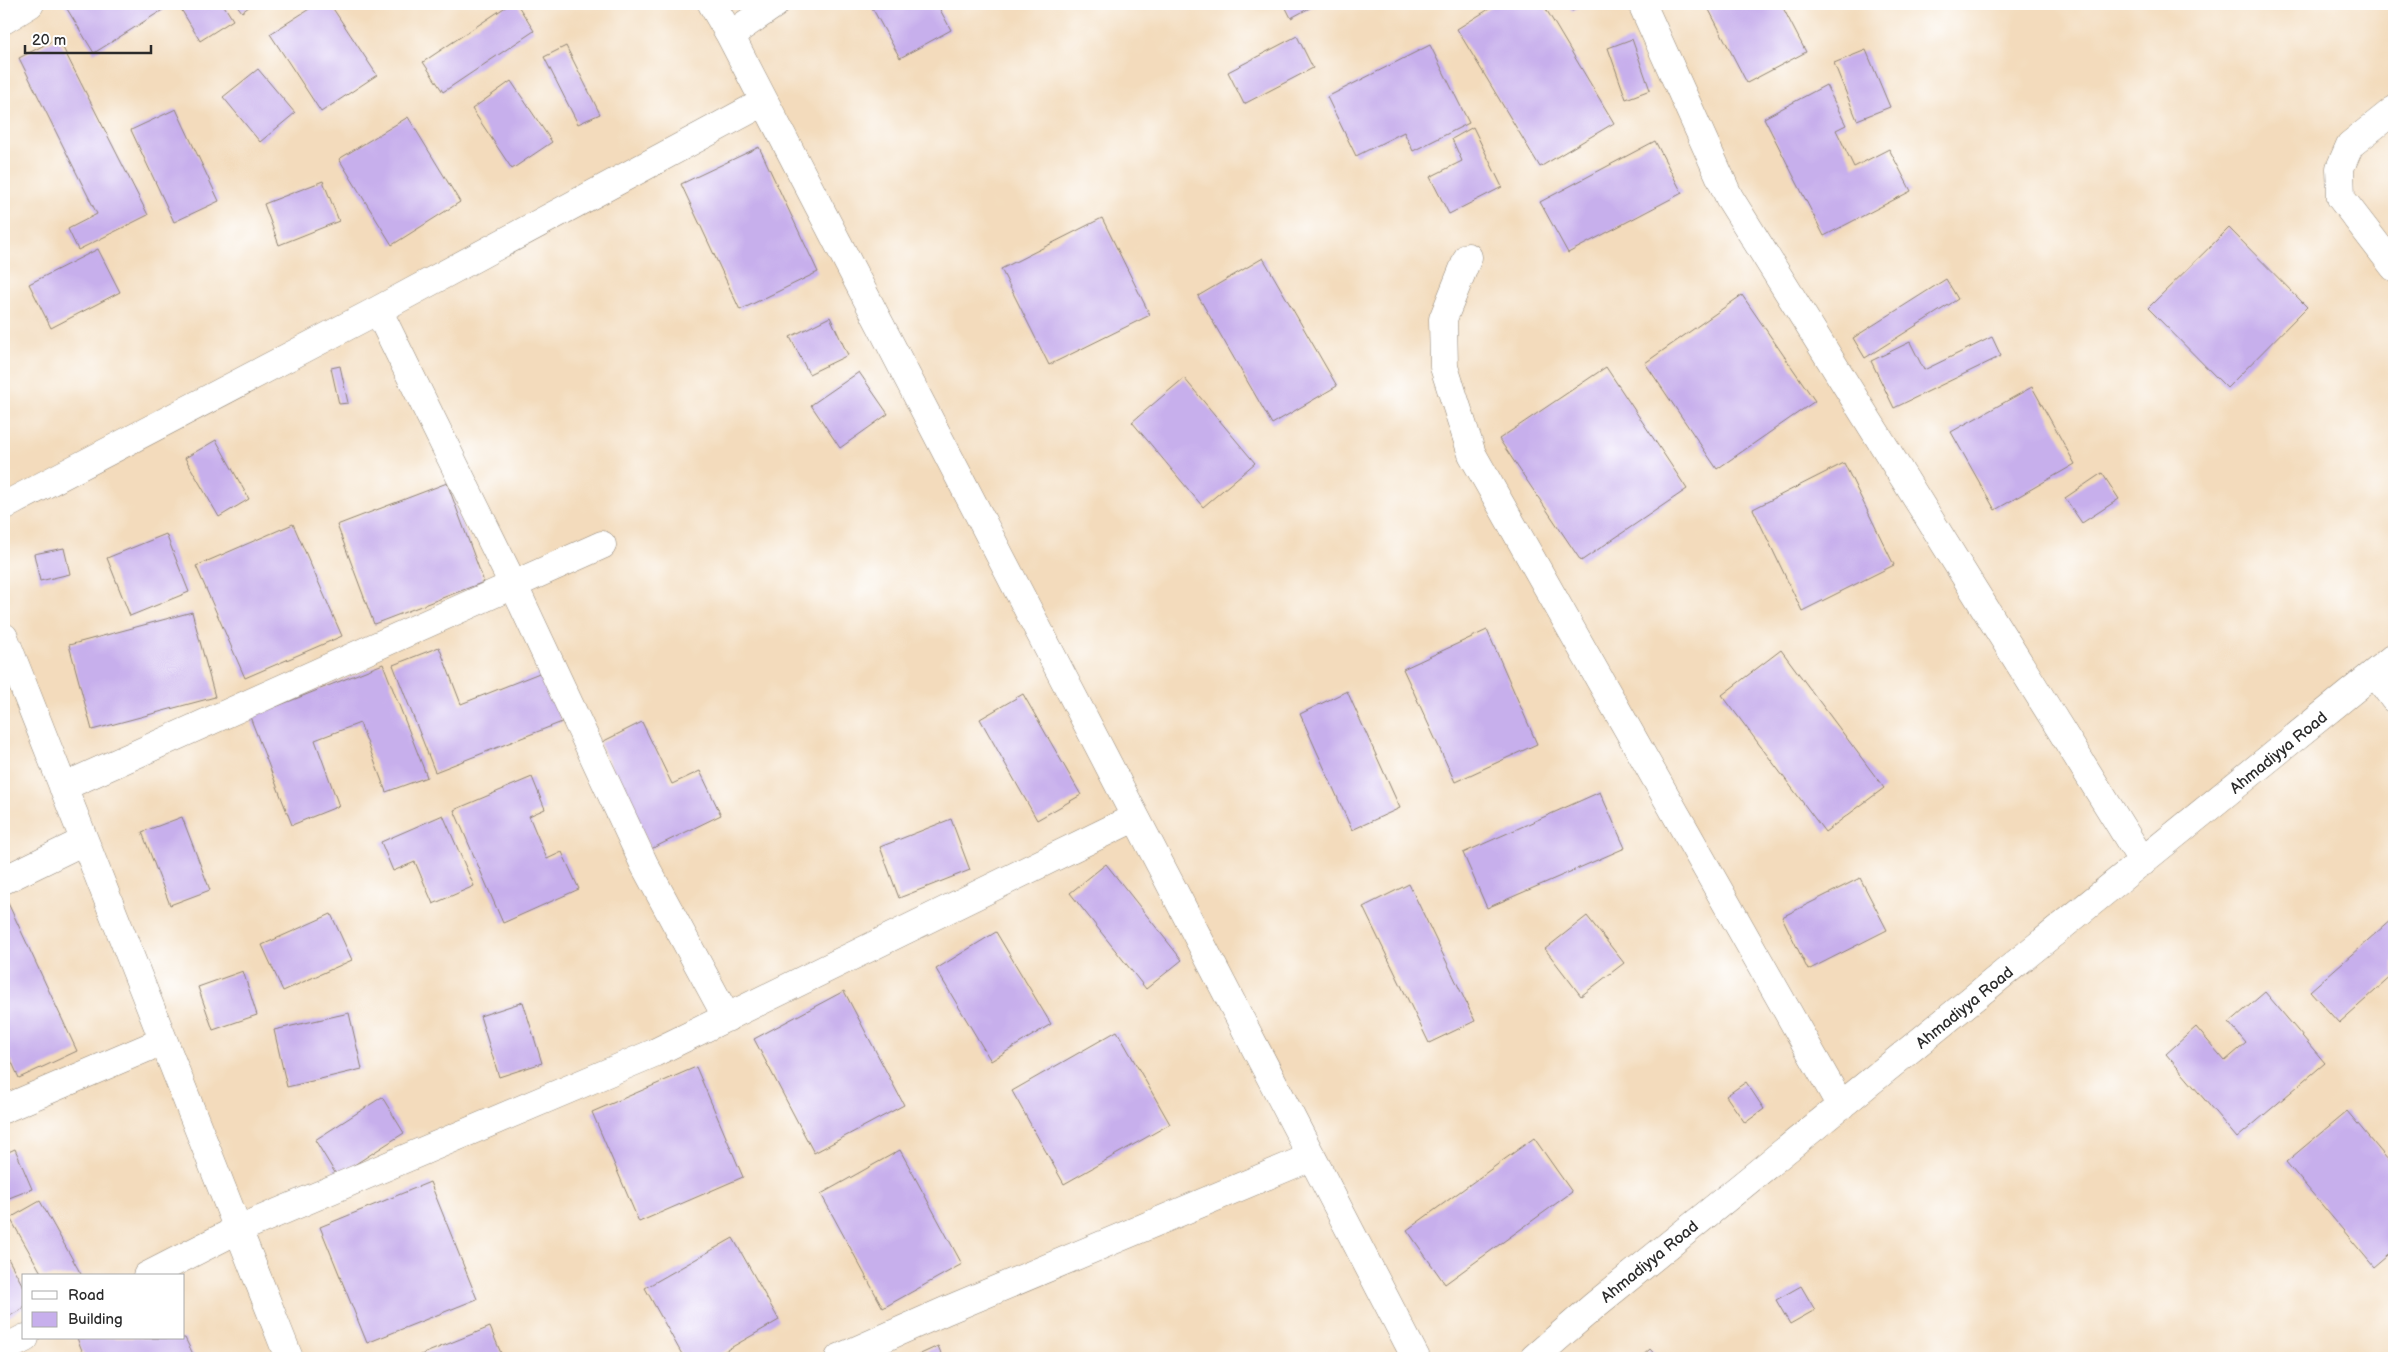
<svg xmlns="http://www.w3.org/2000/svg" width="2398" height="1362" font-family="'Balsamiq Sans',sans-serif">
  <rect width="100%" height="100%" fill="#fff"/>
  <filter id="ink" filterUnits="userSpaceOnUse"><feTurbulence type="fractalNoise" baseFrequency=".02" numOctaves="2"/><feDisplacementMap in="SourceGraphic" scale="10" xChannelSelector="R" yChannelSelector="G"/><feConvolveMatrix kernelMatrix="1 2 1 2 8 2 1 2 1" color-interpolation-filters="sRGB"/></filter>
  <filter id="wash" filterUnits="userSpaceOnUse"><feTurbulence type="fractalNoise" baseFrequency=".0096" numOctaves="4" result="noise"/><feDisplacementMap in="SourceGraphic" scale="20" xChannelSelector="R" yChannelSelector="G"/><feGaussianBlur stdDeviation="1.12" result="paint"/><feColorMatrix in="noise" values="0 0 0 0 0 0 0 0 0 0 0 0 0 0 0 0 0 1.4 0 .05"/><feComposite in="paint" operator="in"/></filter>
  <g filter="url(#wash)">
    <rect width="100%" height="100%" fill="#f3dbbc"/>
    <g id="blocks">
      <path fill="#c7afec" d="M64 4H172L94 53Z
        M178 4H223L233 20 200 41Z
        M236 4H253L242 12Z
        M317 4H330L377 75 321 112 270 34Z
        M510 4H517L534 31 443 92 423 62Z
        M870 4H937L951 30 900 58Z
        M1284 4H1317L1291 18Z
        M1497 4H1543L1614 123 1540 167 1457 29Z
        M1568 4H1585L1572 11Z
        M1706 4H1781L1806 52 1747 83Z
        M1297 36 1313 68 1244 104 1228 72Z
        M58 38 148 215 78 250 68 229 97 214 19 58Z
        M1632 39 1650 90 1626 99 1608 48Z
        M1430 45 1469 123 1413 151 1404 132 1356 156 1327 97Z
        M566 46 600 114 578 124 544 57Z
        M1866 50 1890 107 1857 120 1834 63Z
        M258 69 295 113 260 142 223 97Z
        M511 81 552 142 512 169 472 109Z
        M1826 85 1846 125 1836 130 1854 167 1889 149 1911 191 1824 236 1764 118Z
        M176 109 219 201 174 222 131 130Z
        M408 117 460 202 392 245 339 159Z
        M1473 127 1502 187 1449 214 1430 177 1462 161 1452 139Z
        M1655 141 1682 193 1568 253 1540 202Z
        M759 147 818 272 740 310 681 184Z
        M323 181 339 221 279 245 264 204Z
        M1102 218 1150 315 1049 365 1001 269Z
        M2229 228 2307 307 2227 388 2148 308Z
        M98 249 120 292 51 328 29 284Z
        M1263 258 1337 386 1272 424 1198 296Z
        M1946 279 1958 299 1865 358 1853 338Z
        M1742 295 1815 401 1717 469 1645 363Z
        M830 317 848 355 809 374 790 337Z
        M1992 337 2001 356 1894 408 1871 361 1910 342 1924 370Z
        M340 366 348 403 339 404 331 368Z
        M1606 367 1687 489 1581 561 1499 439Z
        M859 372 888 414 840 448 811 405Z
        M1184 378 1255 463 1203 507 1132 422Z
        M2032 387 2075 464 1995 510 1951 432Z
        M216 440 249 499 219 517 185 458Z
        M1844 463 1894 565 1802 611 1753 509Z
        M2102 473 2119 499 2082 523 2065 498Z
        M447 483 484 582 374 624 337 525Z
        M293 524 342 636 245 678 196 566Z
        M166 534 189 592 130 616 107 558Z
        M64 548 70 574 40 581 34 554Z
        M192 612 215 697 92 730 69 645Z
        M1487 630 1537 744 1455 782 1403 669Z
        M439 647 461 704 542 672 562 722 435 772 393 665Z
        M1781 650 1884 788 1825 832 1722 695Z
        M383 664 427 777 386 792 360 723 315 740 339 806 292 825 250 717Z
        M1347 691 1400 808 1352 830 1300 714Z
        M1023 694 1081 795 1037 820 980 719Z
        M642 722 672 784 700 771 721 815 651 849 600 743Z
        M532 777 545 809 529 816 547 859 562 852 579 889 503 923 454 810Z
        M1600 792 1625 848 1487 908 1463 853Z
        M443 815 474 886 433 904 415 862 393 871 381 842Z
        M182 817 210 890 170 905 142 832Z
        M951 819 970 870 899 898 880 847Z
        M1106 864 1182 960 1146 989 1070 893Z
        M1860 878 1887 930 1808 970 1782 917Z
        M1409 884 1475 1021 1429 1043 1363 907Z
        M8 903 77 1051 19 1078 4 1045V905Z
        M331 914 352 960 283 991 262 945Z
        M1587 916 1624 963 1581 996 1545 949Z
        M2392 919 2394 921V974L2339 1023 2310 991Z
        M996 932 1051 1024 991 1061 936 969Z
        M243 971 257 1015 213 1030 198 987Z
        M844 991 904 1105 814 1153 754 1039Z
        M2265 992 2325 1063 2237 1138 2166 1054 2196 1027 2225 1061 2246 1043 2229 1023Z
        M523 1002 542 1063 499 1077 480 1016Z
        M349 1013 362 1069 287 1087 274 1030Z
        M1117 1031 1170 1124 1064 1184 1012 1091Z
        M696 1067 743 1177 639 1222 592 1112Z
        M1746 1082 1764 1109 1745 1123 1726 1096Z
        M382 1097 404 1133 337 1176 315 1140Z
        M2347 1111 2394 1167V1250L2374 1267 2286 1162Z
        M1534 1138 1572 1192 1445 1284 1407 1230Z
        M15 1149 32 1189 4 1200V1154Z
        M900 1150 962 1264 883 1308 821 1194Z
        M430 1182 477 1299 367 1343 320 1227Z
        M40 1201 82 1276H43L10 1218Z
        M733 1238 779 1320 713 1358H684L645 1288Z
        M4 1251 24 1288V1308L4 1319Z
        M1801 1286 1815 1310 1790 1324 1776 1300Z
        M490 1327 503 1358H413Z
        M77 1338H185L195 1358H85Z
        M938 1346 943 1358H912Z
        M1650 1349 1658 1358H1640Z"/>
    </g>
  </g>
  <g filter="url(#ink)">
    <use href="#blocks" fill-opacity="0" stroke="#8f8374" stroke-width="1"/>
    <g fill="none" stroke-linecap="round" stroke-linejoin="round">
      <g stroke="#8f8374" stroke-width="29">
        <path id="minor" d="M712 4 730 35
          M775 4 730 35 1416 1358
          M1642 4 1729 197 2143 862
          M4 20 30 4
          M2394 110 2350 145 2340 168 2341 198 2394 267
          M1468 257 1443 319 1444 367 1472 454 1841 1106
          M378 310 513 584 645 866 727 1018
          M4 506 378 310 764 102
          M4 637 289 1358
          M2375 673 2394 699
          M63 787 602 545
          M4 880 84 841
          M4 1109 163 1041
          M147 1276 239 1229 654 1053 1134 818
          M4 1349 25 1338
          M839 1358 945 1311 1311 1157
          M1534 1358 1595 1305 2394 657"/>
      </g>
      <use href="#minor" stroke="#fff" stroke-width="28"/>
    </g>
  </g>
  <g text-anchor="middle" stroke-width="4" stroke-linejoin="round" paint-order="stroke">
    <g font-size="16" fill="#2b2b2b" stroke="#fff">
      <text transform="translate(2278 752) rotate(-39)" y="6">Ahmadiyya Road</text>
      <text transform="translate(1964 1007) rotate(-39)" y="6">Ahmadiyya Road</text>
      <text transform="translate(1649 1261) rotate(-39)" y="6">Ahmadiyya Road</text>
    </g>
  </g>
  <rect width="2398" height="1362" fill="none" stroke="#fff" stroke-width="20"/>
  <rect x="22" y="1274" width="162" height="65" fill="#ffffff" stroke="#aaaaaa"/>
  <rect x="32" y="1291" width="25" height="8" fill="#ffffff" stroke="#aaaaaa"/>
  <text x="68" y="1300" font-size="15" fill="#2b2b2b">Road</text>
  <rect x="32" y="1312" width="25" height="15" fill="#c7afec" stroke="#aaaaaa"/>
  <text x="68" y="1324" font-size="15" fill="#2b2b2b">Building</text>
  <path d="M25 45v8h126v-8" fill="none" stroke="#2b2b2b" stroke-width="2.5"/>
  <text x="32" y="45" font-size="15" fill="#2b2b2b" stroke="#ffffff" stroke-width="4" paint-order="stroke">20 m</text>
</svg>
